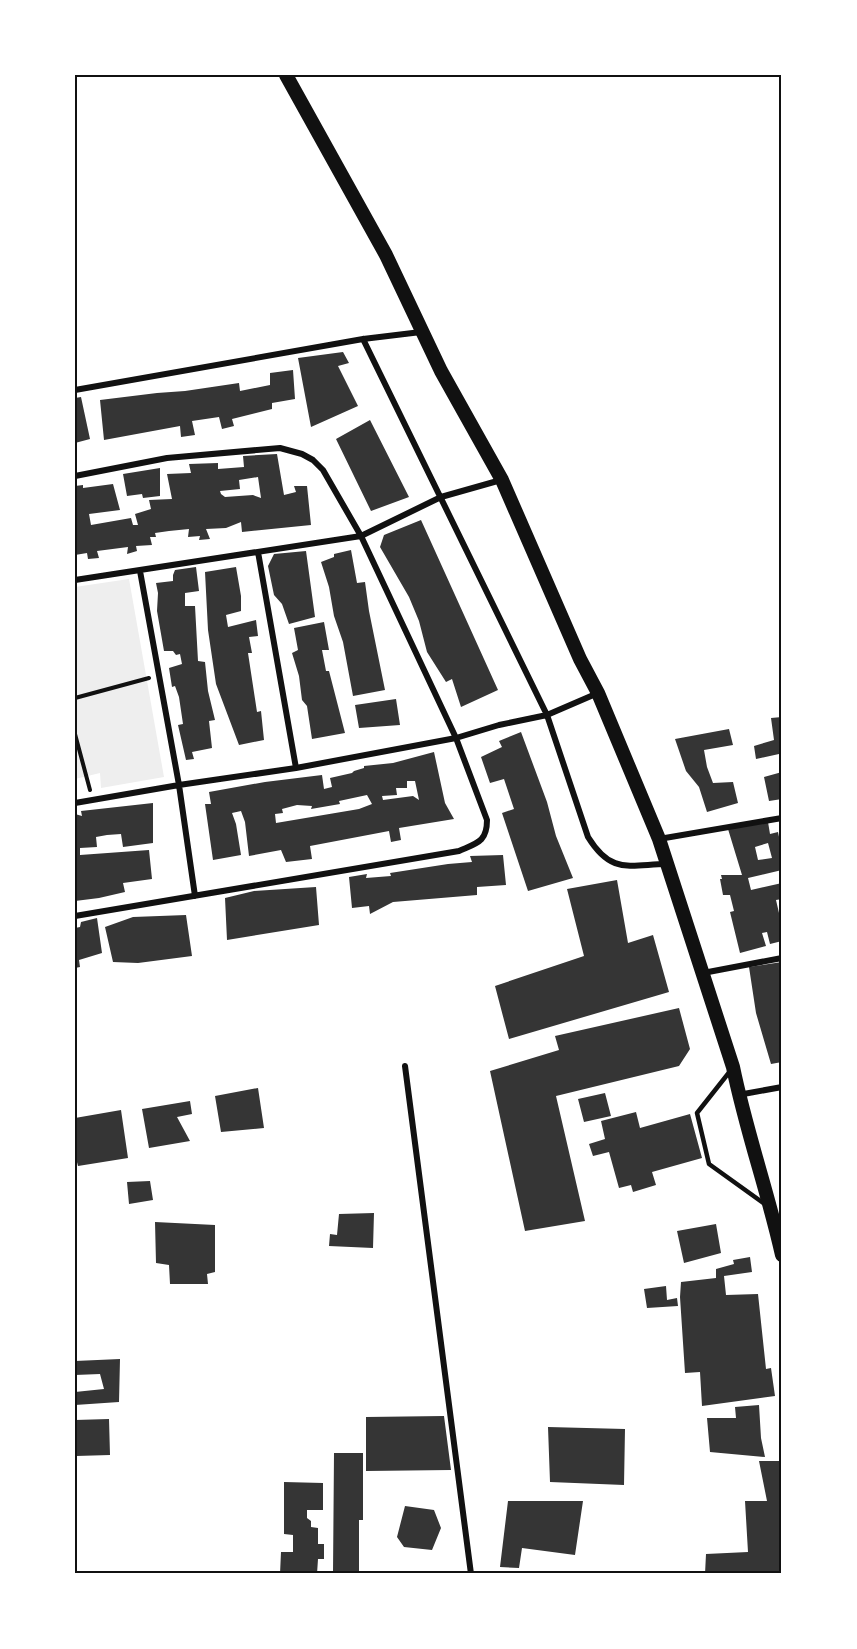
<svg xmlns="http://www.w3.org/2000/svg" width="857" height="1649" font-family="'Fira Sans Condensed',sans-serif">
  <rect width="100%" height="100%" fill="#fff"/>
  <path fill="#eee" d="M129 579 164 777 101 788 100 773 75 779V587Z"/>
  <path fill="#353535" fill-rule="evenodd" d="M343 352 349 363 338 366 358 406 311 427 298 358Z
    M293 370 295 399 272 403V409L232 419 234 426 222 429 219 417 192 421 195 435 181 437 180 426 104 440 100 400 157 393 185 391 239 383 240 391 270 385V373Z
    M81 397 90 439 75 443V398Z
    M370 420 409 497 371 511 336 439Z
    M277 454 284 495 296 492 294 486H307L311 525 242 532 241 522 226 528 206 529 210 539 199 540 200 536 188 537 189 529 169 531 155 533 156 537H150L152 545 136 546 137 551 127 554 128 547 97 551 99 558 88 559 87 553 75 555V486L83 485V488L113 484 120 510 89 514 91 525 131 518 133 525H138L135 514 151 509 149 500 172 499 167 474 191 473 189 464 218 463V469L244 467 243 456ZM258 477 261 498 253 495 225 497 221 494 220 491 240 489 239 480Z
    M160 468V496L143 498 142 494 127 496 123 474Z
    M421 520 498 690 461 707 452 679 446 682 427 652 419 621 409 597 380 547 384 535Z
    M351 550 357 583 365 582 369 611 385 690 353 696 343 642 334 616 329 587 321 562 334 557V554Z
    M306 551 315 617 289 624 282 604 274 595 268 566 274 554Z
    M196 567 199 591 185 593V606H195L198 661 205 662 208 691 215 720 209 721 212 748 192 752 194 759 186 760 178 725 183 724 179 697 175 686 172 687 169 668 182 664 180 654 176 655 173 651H164L157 611 158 593 156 583 173 581V575L175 570Z
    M236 567 241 596V611L226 615 228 627 256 620 258 636 249 637 252 653H248L257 712 261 711 264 740 239 745 216 684 208 630 205 572Z
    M324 622 329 650H322L326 671H329L345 733 312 739 307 706 302 700 299 676 292 653 298 650 294 628Z
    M396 699 400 725 359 728 355 705Z
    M782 717V765L779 754 756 759 754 746 774 740 771 718Z
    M729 729 733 745 704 750 707 767 713 783 733 782 738 803 707 812 699 787 686 771 675 739Z
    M521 732 547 802 556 836 573 878 528 891 502 813 514 809 504 779 490 783 481 757 502 747 499 741Z
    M434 752 445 803 454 819 399 828 401 840 391 842 389 831 310 846 312 859 286 862 281 850 249 856 245 822 241 811 232 813 236 824 241 855 213 860 205 804H211L209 792 265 782 322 775 324 789 332 787 330 778 352 773 354 771 364 768V766L393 763ZM407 781H415L419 800 413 796 383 800 382 796 397 795 396 788H407ZM367 795 372 804 359 809 276 823 275 814 283 813 282 809 297 805 312 806 311 809 340 804 339 801Z
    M782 772V799L769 801 764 777Z
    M153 803V843L123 847 121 834 107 835 96 837 97 847 80 848V855L149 850 152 879 123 883 125 892 99 898 75 901V814L82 816 81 811Z
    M768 822 770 834 778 832 782 851V870L748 878 751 890 782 883V899L776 900 782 926V941L770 944 767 932 762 933 766 946 740 953 730 912 734 911 730 895H723L720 879H722L721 875H742L728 829ZM768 843 772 858 758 860 755 847Z
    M503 855 506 885 477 887V895L393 902 370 914 369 906 352 908 349 877 367 874 366 878 391 876 390 873 448 864 472 862 470 856Z
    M617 880 628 943 653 935 669 992 509 1039 495 986 584 956 567 889Z
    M316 887 319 925 227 940 225 898 254 891Z
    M186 915 192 956 138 963 113 962 105 927 133 917Z
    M97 918 102 953 79 960 80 967 75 968V928L80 927 81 922Z
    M782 962V985L779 986 782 997V1062L771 1064 756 1013 749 967Z
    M679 1008 690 1049 679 1066 556 1096 585 1221 525 1231 490 1071 559 1050 555 1036Z
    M258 1088 264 1128 221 1132 215 1096Z
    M605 1093 611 1116 584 1122 578 1099Z
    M190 1101 192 1114 177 1117 190 1141 149 1148 142 1109Z
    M121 1110 128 1158 78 1166 75 1154V1118Z
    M636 1112 640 1128 690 1114 702 1158 652 1172 656 1185 633 1192 631 1185 619 1188 609 1152 593 1156 589 1144 605 1139 601 1121Z
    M150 1181 153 1200 129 1204 127 1182Z
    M374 1213 373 1248 329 1246 330 1234 337 1235 339 1214Z
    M155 1222 215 1225V1272L207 1274 208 1284H170L169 1265 156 1263Z
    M716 1224 721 1253 684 1263 677 1231Z
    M750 1257 752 1272 724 1276 726 1295 758 1294 766 1369 771 1368 775 1396 702 1406 700 1372 685 1373 680 1297 681 1282 716 1278V1269L734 1264 733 1260Z
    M666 1286 667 1300 677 1298 678 1306 647 1308 644 1289Z
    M120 1359 119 1402 75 1405V1392L104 1389 100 1374 75 1375V1361Z
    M759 1405 761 1438 765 1457 710 1452 707 1418H736L735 1407Z
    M444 1416 451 1470 366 1471V1417Z
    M109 1419 110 1455 76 1456 75 1420Z
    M548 1427 625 1429 624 1485 550 1482Z
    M334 1453H363V1520H359V1574H333Z
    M759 1461H782V1574H705L706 1554 748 1552 745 1501H767Z
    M284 1482 323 1483V1510H307V1518L311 1521V1527L318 1528V1544H324V1559H318L317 1574H280L281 1552H293V1535L284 1534Z
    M508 1501H583L575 1555 522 1548 519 1568 500 1567Z
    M405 1506 434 1510 441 1528 432 1550 404 1547 397 1537Z"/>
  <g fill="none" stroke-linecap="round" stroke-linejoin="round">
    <path stroke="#111" stroke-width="4" d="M75 698 149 678
      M75 734 90 790"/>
    <path stroke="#111" stroke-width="4.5" d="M731 1070 697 1113 709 1164 766 1205"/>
    <path stroke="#111" stroke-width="6" d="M363 339 547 715 588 837C611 874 627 865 666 864
      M75 390 363 339 421 332
      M75 476 167 458 280 448 302 454 313 460 323 470 361 536 456 738 487 820C487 842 477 843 459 851L75 916
      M258 552 296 768
      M140 571 179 785 195 896
      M75 580 361 536 441 497 501 480
      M75 803 179 785 296 768 456 738 499 725 547 715 598 693
      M659 839 782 818
      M703 973 782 958
      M405 1066 471 1574
      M738 1095 782 1087"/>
    <path stroke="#111" stroke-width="14" d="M286 75 386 255 441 371 502 480 580 659 598 693 659 839 733 1067C746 1131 768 1192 782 1255"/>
  </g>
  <rect width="857" height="1649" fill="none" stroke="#ffffff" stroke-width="153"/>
  <rect x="76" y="76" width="704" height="1496" fill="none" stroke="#111" stroke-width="2"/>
</svg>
